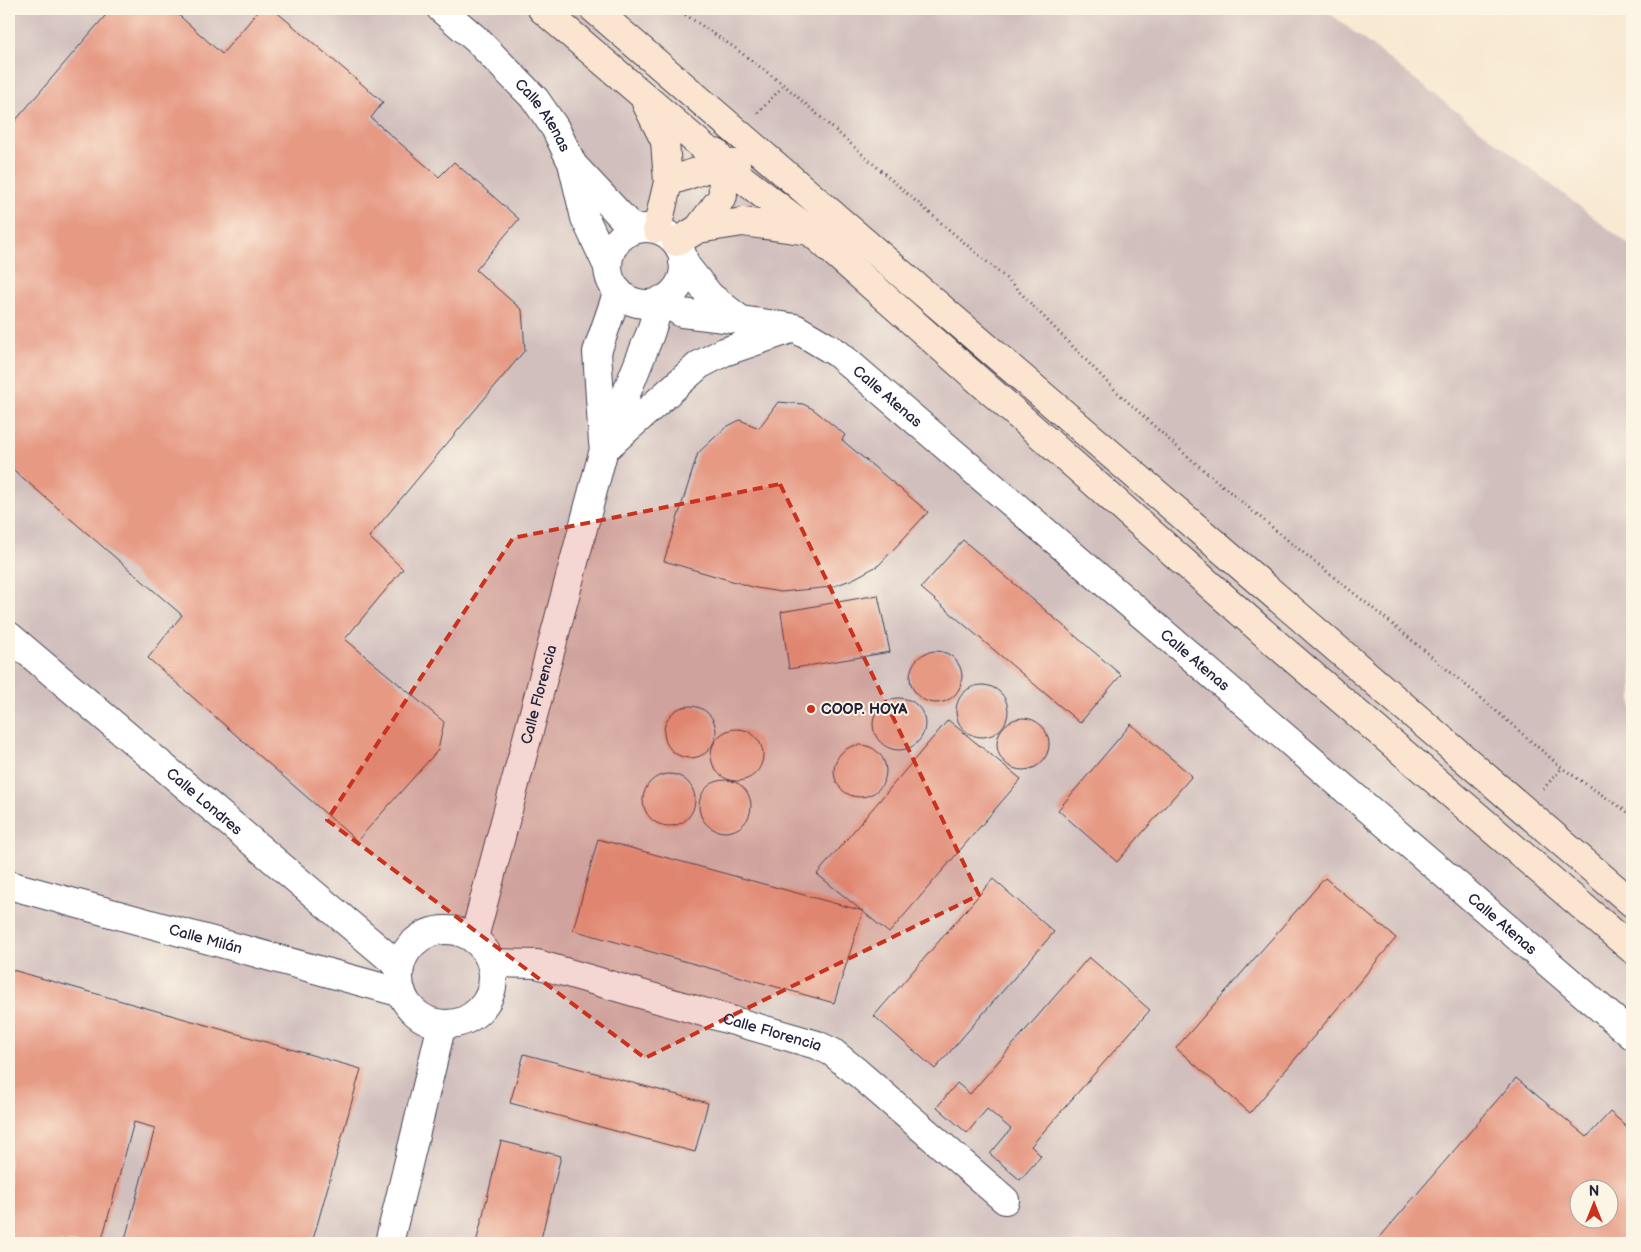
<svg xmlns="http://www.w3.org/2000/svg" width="1641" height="1252" font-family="'Balsamiq Sans',sans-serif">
  <rect width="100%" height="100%" fill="#fcf5e5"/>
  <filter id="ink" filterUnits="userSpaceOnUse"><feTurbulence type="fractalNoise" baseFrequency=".02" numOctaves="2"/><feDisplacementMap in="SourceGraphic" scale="10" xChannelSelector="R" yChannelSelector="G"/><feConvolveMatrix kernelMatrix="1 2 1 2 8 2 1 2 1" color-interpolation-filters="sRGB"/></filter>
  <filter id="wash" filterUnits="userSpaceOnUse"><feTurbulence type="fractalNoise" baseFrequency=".0096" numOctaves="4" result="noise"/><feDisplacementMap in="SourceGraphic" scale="20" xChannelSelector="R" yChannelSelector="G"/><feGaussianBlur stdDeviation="1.12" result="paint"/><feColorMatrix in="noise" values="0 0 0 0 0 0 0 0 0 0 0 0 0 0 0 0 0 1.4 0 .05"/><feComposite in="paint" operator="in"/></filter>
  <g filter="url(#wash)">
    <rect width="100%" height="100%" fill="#f8e9d2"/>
    <path fill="#d1bfbd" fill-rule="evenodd" d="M9 9H1324L1632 247V1243H9ZM1578 1190H1608V1220H1578Z"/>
    <g id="blocks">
      <path fill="#e69a84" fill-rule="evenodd" d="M111 9H172L222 54 260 9H273L383 102 371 118 439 177 454 162 519 219 476 270 522 310 525 350 369 537 403 569 345 639 444 722 438 750 357 841 148 658 182 615 9 466V128Z
        M778 402 803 404 813 409 845 435 842 440 928 512 879 565 853 579 832 587 781 592 756 588 664 561 698 453 726 427 740 420 759 428Z
        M963 540 1121 675 1080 723 921 588Z
        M878 595 890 652 789 669 781 612Z
        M910 677a26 26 0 1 1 52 0a26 26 0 1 1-52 0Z
        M956 711a26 26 0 1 1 52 0a26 26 0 1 1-52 0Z
        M873 724a26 26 0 1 1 52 0a26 26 0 1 1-52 0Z
        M664 732a26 26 0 1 1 52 0a26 26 0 1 1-52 0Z
        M997 744a26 26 0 1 1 52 0a26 26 0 1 1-52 0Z
        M948 720 1021 779 889 933 817 874Z
        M1131 724 1192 776 1117 862 1058 810Z
        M711 755a26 26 0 1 1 52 0a26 26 0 1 1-52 0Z
        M834 771a26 26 0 1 1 52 0a26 26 0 1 1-52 0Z
        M643 800a26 26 0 1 1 52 0a26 26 0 1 1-52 0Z
        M699 806a26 26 0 1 1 52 0a26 26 0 1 1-52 0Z
        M598 839 863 911 834 1003 573 930Z
        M1325 878 1396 938 1250 1113 1176 1048Z
        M993 879 1054 932 935 1069 874 1016Z
        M1089 957 1150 1010 1031 1146 1041 1156 1020 1180 990 1154 1011 1129 987 1109 967 1133 937 1107 957 1083 970 1094Z
        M9 969 361 1069 312 1243H124L155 1128 134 1122 101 1243H9Z
        M524 1054 708 1103 695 1152 510 1103Z
        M1516 1078 1587 1137 1610 1112 1632 1131V1243H1375ZM1578 1190H1608V1220H1578Z
        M501 1141 561 1156 540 1243H476Z"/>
    </g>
  </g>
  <g filter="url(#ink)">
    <use href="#blocks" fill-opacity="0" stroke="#424052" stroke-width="1"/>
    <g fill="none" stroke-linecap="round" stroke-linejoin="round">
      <g stroke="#424052" stroke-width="30">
        <g id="minor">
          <path id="s1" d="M441 9 477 40 535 99 555 128 573 165 634 230"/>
          <path d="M573 167 585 218 608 267"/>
          <circle cx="646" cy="266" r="38"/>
          <path d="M661 300 682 313 741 320 710 296 683 262"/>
          <path id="s2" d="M741 320 795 328 837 353 1632 1035"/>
          <path d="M603 443 597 352 618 291"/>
          <path d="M609 445 699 365 724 352 791 329"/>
          <path id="s3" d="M9 636 400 967"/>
          <path id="s4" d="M9 885 402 993"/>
          <circle cx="446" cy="977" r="47"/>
          <path id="s5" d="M474 938 604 449 650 334 657 312 658 302"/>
          <path id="s6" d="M492 963 537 964 817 1045 832 1052 858 1073 1005 1200"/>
          <path d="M389 1243 442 1024"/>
        </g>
      </g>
      <g stroke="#424052" stroke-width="30">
        <path id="secondary" d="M542 9 722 163 810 231 1281 648 1632 949
          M594 9 1632 903
          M646 103 665 141 668 182 657 229
          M668 182 722 163 736 164
          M698 229 723 196 722 163 716 153
          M676 242 698 229 743 222 810 231"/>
      </g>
      <path stroke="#424052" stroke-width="3" stroke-dasharray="1 4" stroke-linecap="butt" d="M677 9 735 48 784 85 912 198 1007 279 1116 391 1187 456 1285 538 1390 622 1480 697 1562 768 1632 815
        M758 113 784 85
        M1543 789 1562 768"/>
      <use href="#minor" stroke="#fff" stroke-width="28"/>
      <use href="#secondary" stroke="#fce5d0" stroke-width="28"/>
    </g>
  </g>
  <path fill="#c8321e" fill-opacity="0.2" stroke="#c8321e" stroke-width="4" stroke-dasharray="10 6" stroke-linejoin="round" d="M780 484 979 895 645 1058 327 820 513 538Z"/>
  <circle fill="#c8321e" stroke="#fcf5e5" stroke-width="2" cx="811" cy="709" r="5"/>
  <g text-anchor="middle" stroke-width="4" stroke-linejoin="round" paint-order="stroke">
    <g font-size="15" fill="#22223b" stroke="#fcf5e5">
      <text dy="5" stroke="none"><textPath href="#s1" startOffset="148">Calle Atenas</textPath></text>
      <text dy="5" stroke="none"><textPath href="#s2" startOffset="170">Calle Atenas</textPath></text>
      <text dy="5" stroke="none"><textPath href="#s2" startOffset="575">Calle Atenas</textPath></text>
      <text dy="5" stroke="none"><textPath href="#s5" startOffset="252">Calle Florencia</textPath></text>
      <text dy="5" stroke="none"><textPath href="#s3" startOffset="256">Calle Londres</textPath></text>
      <text dy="5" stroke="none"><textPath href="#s2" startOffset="980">Calle Atenas</textPath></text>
      <text dy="5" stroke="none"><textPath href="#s4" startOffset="204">Calle Milán</textPath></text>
      <text dy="5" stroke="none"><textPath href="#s6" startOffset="290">Calle Florencia</textPath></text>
    </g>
    <g font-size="15" font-weight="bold" fill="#22223b" stroke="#fcf5e5" text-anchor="start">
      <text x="821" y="714">COOP. HOYA</text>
    </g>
  </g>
  <rect width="1641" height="1252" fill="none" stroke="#fcf5e5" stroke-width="30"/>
  <g transform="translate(1594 1204)"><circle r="24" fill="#fcf5e5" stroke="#a5a1a1"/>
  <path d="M0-4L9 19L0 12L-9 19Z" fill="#c8321e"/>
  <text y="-8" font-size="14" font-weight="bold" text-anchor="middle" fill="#22223b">N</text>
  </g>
</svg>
